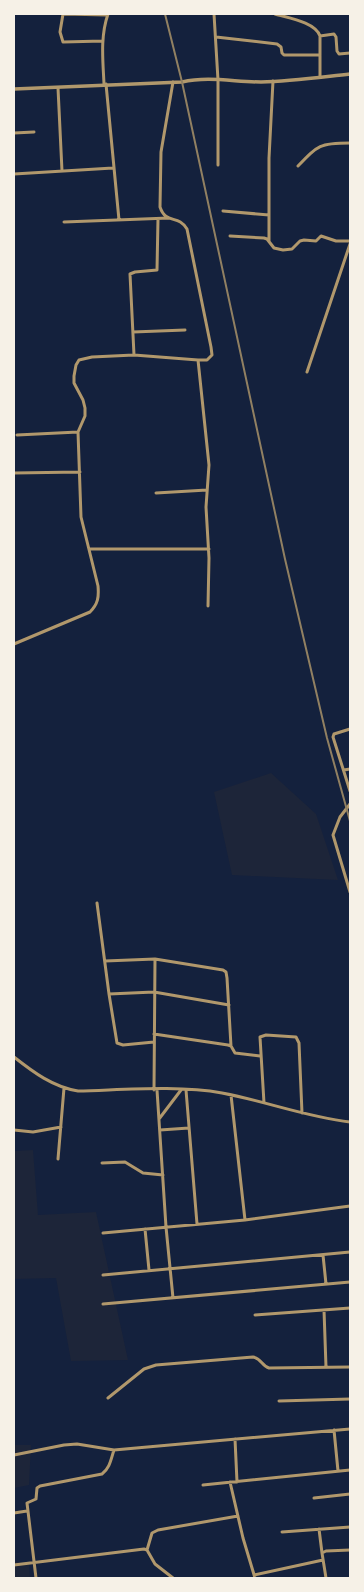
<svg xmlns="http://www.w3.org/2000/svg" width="364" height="1592" font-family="'Golos Text',sans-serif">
  <rect width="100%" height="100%" fill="#14213d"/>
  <path fill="#1d2539" d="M271 773 316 814 338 880 232 875 214 792Z
    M33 1150 38 1215 96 1212 128 1360 71 1361 56 1278 14 1279V1151Z
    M14 1445H31L29 1485 14 1488Z
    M14 1561 29 1565 30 1578H14Z"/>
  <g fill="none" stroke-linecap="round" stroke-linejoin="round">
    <path stroke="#b1986c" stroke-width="3" d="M63 14 60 32 63 42 103 41
      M64 14 107 15
      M214 14 218 80V165
      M275 14C288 18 315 22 320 36V77
      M320 36 334 34 336 37 337 51 339 54 350 53
      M216 37 277 44 281 47 282 53 284 55H320
      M104 84C103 61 100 37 108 14
      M106 84 119 220
      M58 88 62 171
      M14 133 34 132
      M298 166C318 145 320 143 350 143
      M14 174 113 168
      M223 211 269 215
      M64 222 169 218
      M230 236 264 238 267 239 274 248 283 250 292 249 300 241 304 240 316 241 321 236 336 241H350
      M269 241V158L273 81
      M133 332 185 330
      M134 355 130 274 135 272 157 270 158 219
      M198 360 209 465 206 507 209 558 208 606
      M307 372 350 244
      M17 435 78 432
      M14 473 80 472
      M156 493 207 490
      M89 549H209
      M14 644 90 612C98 604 99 597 98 586L81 517 78 432 85 416V408L83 400 74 383V376L76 365 79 360 92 357 134 355 198 360H207L212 355 211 347 187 229C178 214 166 225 160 207L161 152 173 82
      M350 729 334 734 333 737 350 791
      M344 770 350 769
      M350 804 340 817 333 835 350 892
      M97 903 109 994 117 1043 123 1045 154 1042
      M105 961 155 959 223 970 226 972 227 978 231 1046
      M109 994 154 992 229 1005
      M154 1034 228 1045 231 1046 235 1053 260 1056
      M14 1057C33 1072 53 1087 78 1091 122 1090 178 1085 222 1093 265 1101 306 1117 350 1122
      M154 1090 155 959
      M157 1090 166 1227 173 1298
      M186 1090 197 1224
      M264 1103 260 1037 266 1035 296 1037 299 1043 302 1113
      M159 1119 181 1090
      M14 1130 33 1132 61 1127
      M160 1130 189 1128
      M58 1159 64 1088
      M102 1163 125 1162 143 1173 163 1175
      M245 1220 350 1206
      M145 1229 149 1270
      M103 1233 245 1220 231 1095
      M323 1255 326 1284
      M103 1275 350 1252
      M103 1304 350 1282
      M324 1310 326 1367
      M255 1315 350 1308
      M108 1398 144 1369 156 1365 253 1357C261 1358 262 1366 269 1368L350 1367
      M279 1401 350 1399
      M334 1430 338 1471
      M235 1439 237 1482
      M14 1455 64 1445 77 1444 114 1450 350 1429
      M230 1482 243 1538 255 1578
      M203 1485 350 1470
      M314 1498 350 1494
      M14 1513 27 1511
      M319 1529 322 1553
      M282 1532 350 1527
      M147 1550 152 1533 158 1530 238 1516
      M14 1565 144 1549 147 1550 155 1564 173 1578
      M254 1575 323 1560
      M36 1578 27 1503 36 1499 37 1488 40 1486 102 1474C110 1468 111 1459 114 1450
      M326 1578 322 1553 326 1551 350 1550"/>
    <path stroke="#b1986c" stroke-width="3.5" d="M14 89 182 82C208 76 235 82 261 82 291 81 321 77 350 74"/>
    <path stroke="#918062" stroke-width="2" d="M165 14 182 82 285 559 327 738 350 821"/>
  </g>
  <rect width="364" height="1592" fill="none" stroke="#f6f1e7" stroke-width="30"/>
</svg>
